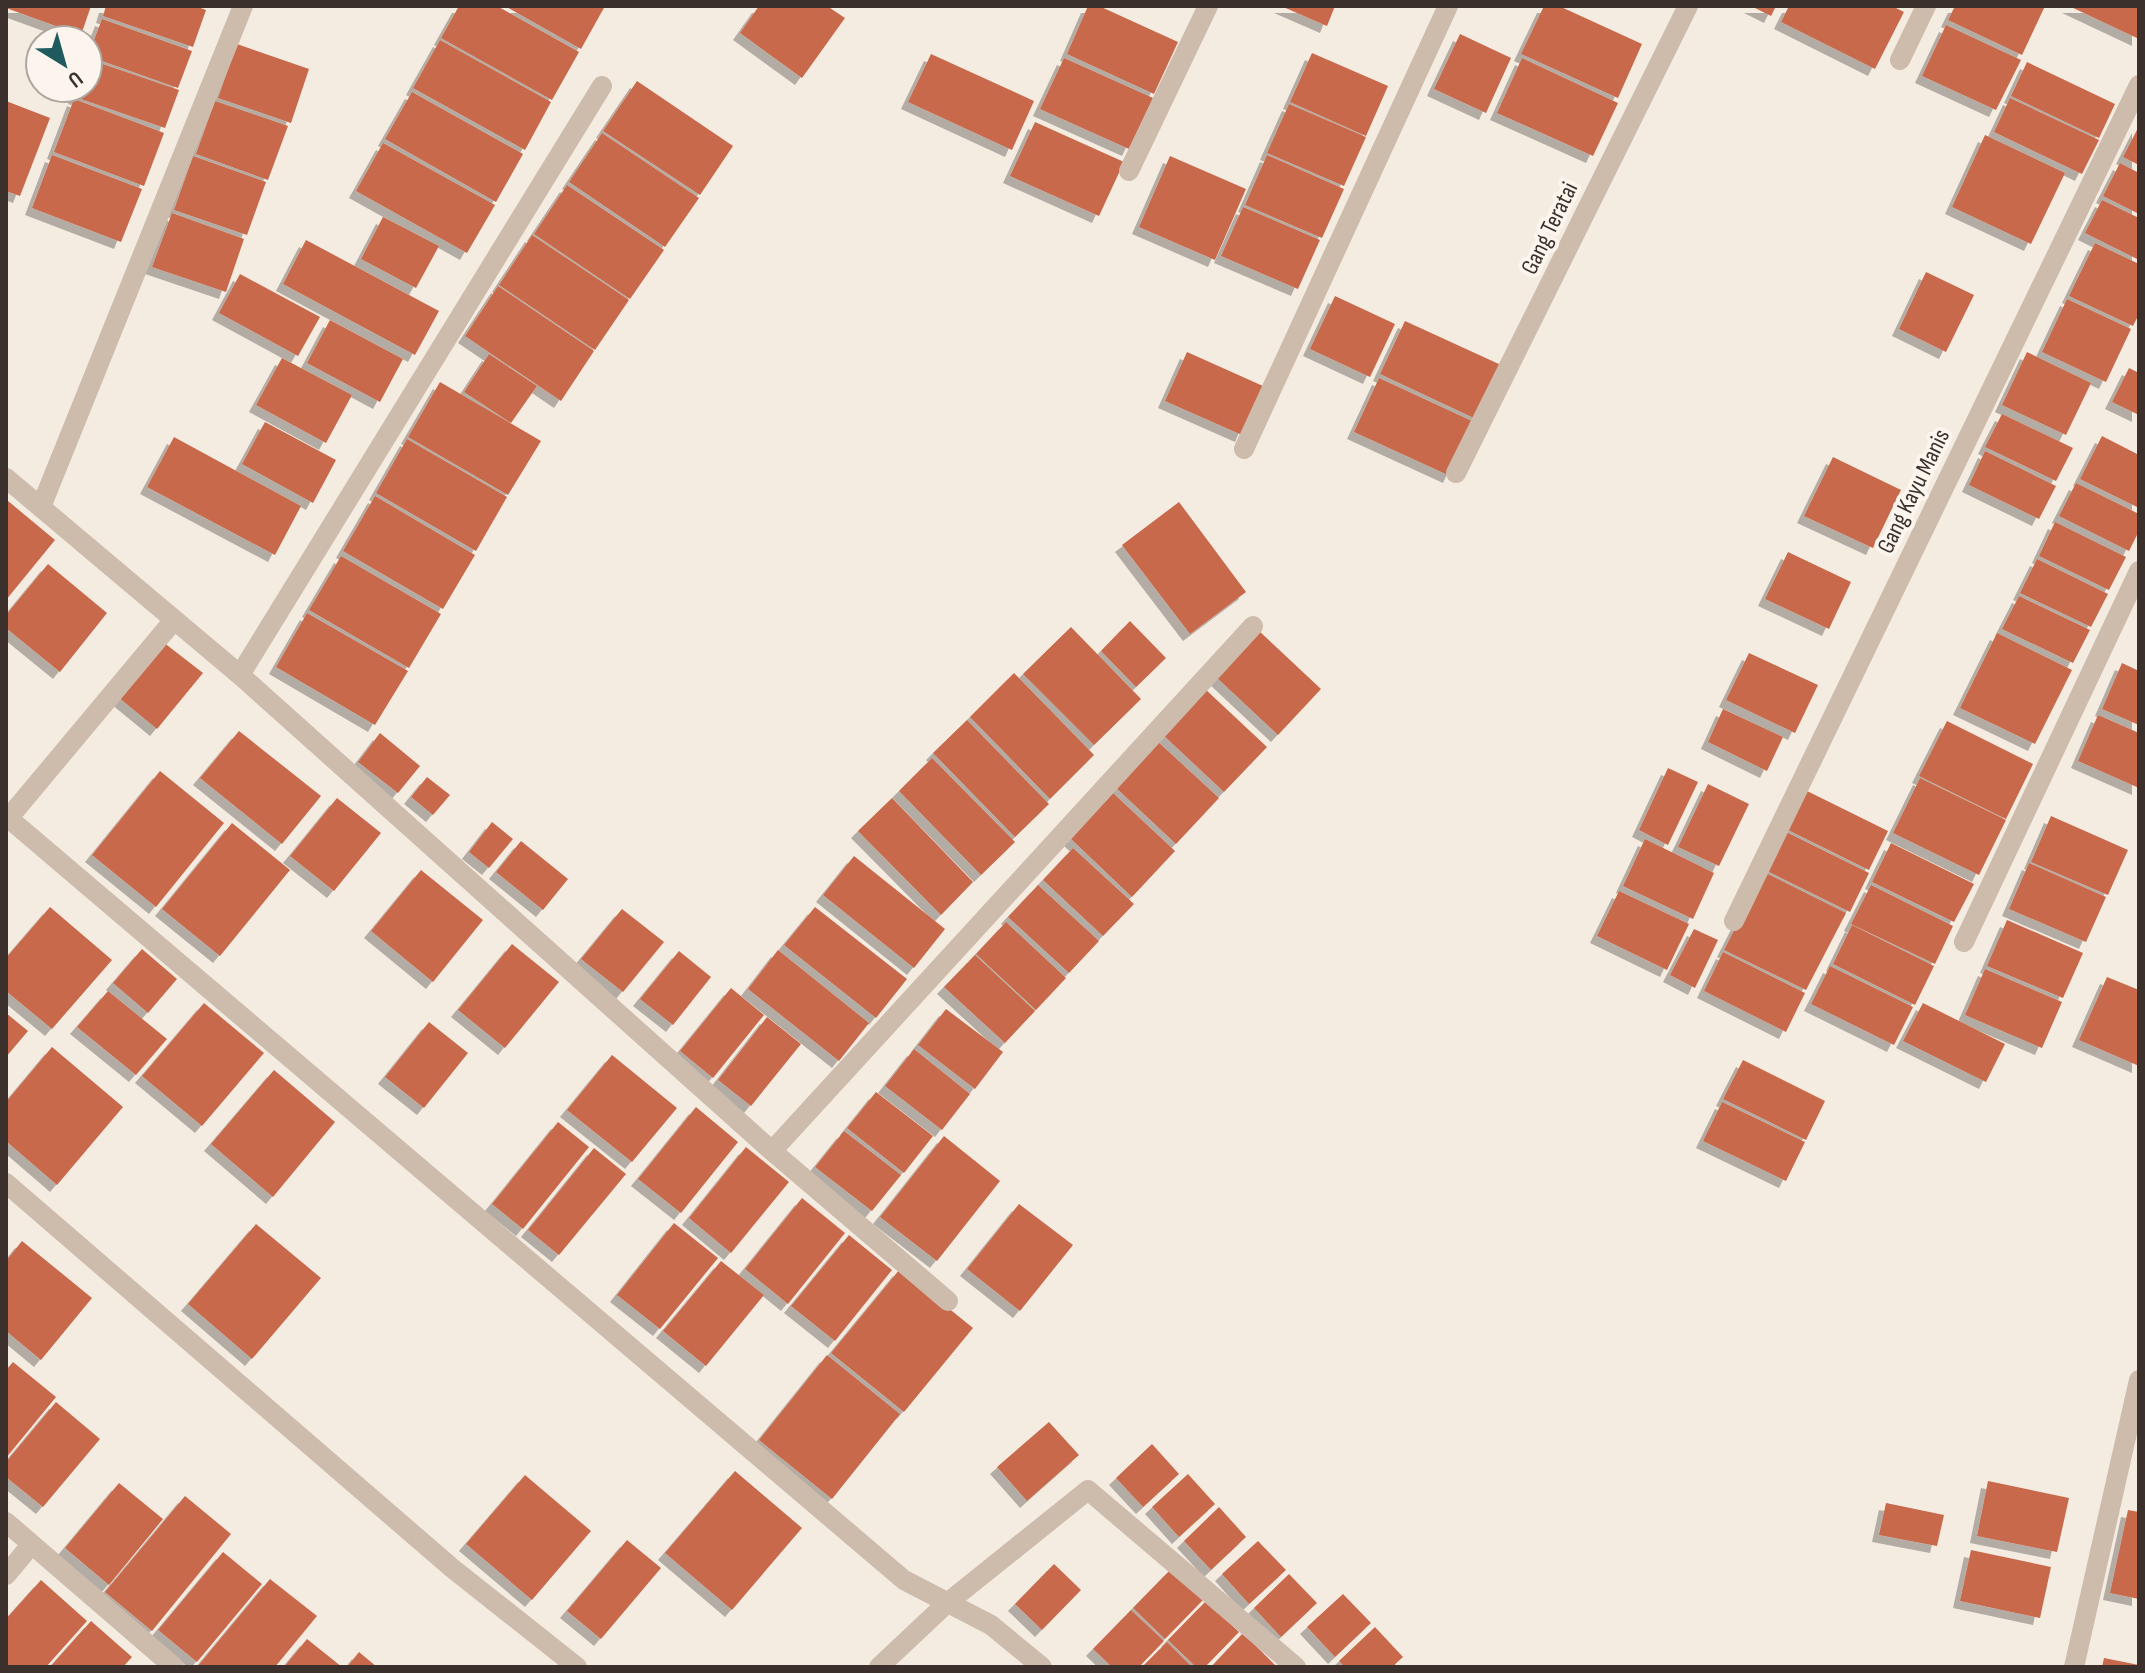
<svg xmlns="http://www.w3.org/2000/svg" width="2145" height="1673" font-family="'Sofia Sans Condensed',sans-serif">
  <defs>
    <filter id="shadow"><feDropShadow dx="-7" dy="7" stdDeviation="0" flood-color="#0004"/></filter>
  </defs>
  <rect width="100%" height="100%" fill="#f4ebe1"/>
  <path fill="#c8694b" filter="url(#shadow)" d="M6 6H91L81 35 6 8Z
    M106 6H195L206 10 193 47 103 16Z
    M459 6H497L579 52 552 100 441 38Z
    M505 6H605L581 49Z
    M759 6H827L845 18 802 78 740 33Z
    M1088 6H1099L1178 42 1154 94 1067 54Z
    M1281 6H1335L1327 26Z
    M1544 6H1559L1642 44 1618 98 1521 54Z
    M1751 6H1776L1771 16Z
    M1789 6H1892L1904 12 1875 69 1781 22Z
    M1955 6H2045L2022 55 1948 20Z
    M2069 6H2139V39Z
    M102 19 192 51 178 88 88 56Z
    M1946 25 2021 60 1996 110 1922 76Z
    M1460 34 1511 58 1486 113 1434 89Z
    M440 40 551 102 525 150 413 88Z
    M237 44 309 69 291 123 218 98Z
    M1312 53 1388 86 1366 136 1290 102Z
    M931 54 1034 101 1012 150 908 102Z
    M1064 58 1153 98 1129 149 1040 109Z
    M1522 58 1618 103 1593 156 1497 113Z
    M88 59 179 90 165 128 75 97 78 88H88Z
    M2027 62 2115 104 2099 138 2011 96Z
    M637 81 733 146 700 195 603 131Z
    M412 92 523 154 496 202 385 139Z
    M2010 98 2099 140 2082 174 1994 132Z
    M74 99 164 133 144 186 54 152Z
    M6 101 50 118 20 196 6 191Z
    M215 101 288 126 268 180 196 154Z
    M1289 104 1366 137 1344 186 1267 153Z
    M1035 122 1124 162 1099 216 1010 176Z
    M2139 126V165L2123 157Z
    M602 133 699 198 665 247 569 182Z
    M1985 135 2065 173 2031 244 1952 207Z
    M383 143 495 205 467 253 356 191Z
    M52 155 142 189 121 242 32 208Z
    M1267 155 1344 189 1322 238 1245 205Z
    M193 156 266 182 247 235 174 210Z
    M1170 156 1246 189 1215 260 1139 227Z
    M2120 163 2139 173V214L2103 196Z
    M567 185 664 250 630 299 534 234Z
    M2102 200 2139 218V260L2085 233Z
    M1243 207 1320 240 1298 289 1221 256Z
    M172 213 244 239 226 292 152 267Z
    M383 217 439 246 416 288 361 259Z
    M532 235 629 300 595 350 499 285Z
    M306 240 439 311 415 355 283 284Z
    M2095 243 2139 264V314L2133 326 2069 296Z
    M1926 272 1974 295 1946 352 1899 329Z
    M240 274 320 317 298 356 219 313Z
    M498 286 594 351 561 401 465 336Z
    M1335 296 1395 324 1370 377 1310 349Z
    M2067 299 2131 329 2106 382 2042 352Z
    M330 320 403 359 380 402 307 363Z
    M1405 321 1501 365 1476 419 1380 374Z
    M1187 352 1263 386 1242 435 1165 401Z
    M2027 352 2091 383 2066 435 2002 405Z
    M489 354 537 386 511 423 464 392Z
    M282 358 352 395 326 443 256 405Z
    M2129 368 2139 373V415L2112 402Z
    M1379 378 1474 422 1450 476 1354 432Z
    M440 382 541 441 508 495 408 437Z
    M2002 414 2073 448 2056 481 1985 447Z
    M265 422 336 460 313 503 242 464Z
    M2102 436 2139 455V508L2080 479Z
    M174 437 301 506 275 555 147 487Z
    M407 439 507 497 476 551 376 493Z
    M1985 451 2056 486 2039 519 1969 485Z
    M1833 457 1901 490 1873 548 1804 516Z
    M2076 483 2139 514V531L2129 551 2059 516Z
    M375 496 475 555 443 609 343 551Z
    M8 501 55 540 6 600V503Z
    M1179 502 1246 592 1190 634 1122 545Z
    M2055 522 2126 557 2109 590 2039 556Z
    M1788 552 1851 582 1829 629 1765 599Z
    M341 556 441 614 409 668 309 610Z
    M2037 559 2108 594 2091 627 2020 593Z
    M48 564 107 613 60 672 6 628V615Z
    M2019 596 2090 630 2073 663 2002 629Z
    M307 613 408 671 375 725 276 667Z
    M1130 621 1166 658 1136 687 1101 651Z
    M1071 627 1141 699 1094 745 1023 674Z
    M1258 630 1321 689 1278 735 1215 676Z
    M1997 633 2072 670 2035 744 1960 708Z
    M163 642 203 673 157 729 118 697Z
    M1749 653 1818 685 1795 733 1726 700Z
    M2122 663 2139 671V725L2102 709Z
    M1014 673 1094 755 1050 799 970 717Z
    M1204 688 1267 747 1224 792 1161 733Z
    M1723 709 1783 737 1767 771 1708 742Z
    M2098 715 2139 733V788L2078 761Z
    M967 720 1049 804 1015 837 933 753Z
    M1947 721 2033 764 2006 819 1919 776Z
    M239 731 321 796 282 844 200 778Z
    M380 733 420 766 398 793 358 762Z
    M1156 740 1219 798 1176 844 1113 785Z
    M932 758 1015 842 981 875 899 791Z
    M1668 768 1698 782 1668 845 1639 830Z
    M160 771 224 823 156 907 92 855Z
    M427 777 450 795 433 815 411 797Z
    M1920 778 2006 820 1979 875 1893 833Z
    M1708 784 1749 804 1719 866 1678 847Z
    M1805 790 1888 831 1869 870 1786 829Z
    M1113 793 1175 851 1132 897 1070 838Z
    M337 798 381 833 334 891 290 856Z
    M892 798 973 882 941 915 858 831Z
    M2051 816 2128 850 2108 895 2031 862Z
    M492 822 513 839 489 868 469 852Z
    M232 823 290 870 220 956 162 909Z
    M1786 832 1869 873 1850 912 1767 871Z
    M1645 839 1714 873 1693 919 1623 886Z
    M521 841 568 879 543 910 496 872Z
    M1891 843 1974 884 1954 922 1872 882Z
    M1073 848 1134 904 1103 936 1043 880Z
    M854 856 945 929 914 968 823 895Z
    M2029 863 2106 897 2086 942 2009 909Z
    M421 870 483 920 433 982 371 931Z
    M1764 872 1846 913 1806 990 1724 950Z
    M1038 885 1099 941 1069 973 1008 917Z
    M1871 885 1953 926 1935 964 1851 924Z
    M1619 891 1689 924 1667 970 1597 936Z
    M50 907 112 960 52 1029 6 991V958Z
    M815 907 907 979 876 1018 784 945Z
    M622 909 664 942 623 992 581 959Z
    M2007 920 2083 953 2063 998 1987 966Z
    M1006 922 1066 978 1036 1010 976 954Z
    M1852 925 1934 966 1915 1005 1833 964Z
    M1694 929 1718 940 1695 988 1670 975Z
    M512 944 559 982 505 1048 458 1010Z
    M142 949 177 979 148 1013 113 983Z
    M778 950 869 1023 839 1061 748 989Z
    M679 951 711 977 673 1025 640 999Z
    M1723 952 1805 993 1786 1032 1704 991Z
    M975 955 1035 1011 1005 1043 944 987Z
    M1830 966 1913 1007 1894 1045 1811 1004Z
    M1985 969 2062 1002 2042 1048 1965 1015Z
    M2107 977 2139 990V1066L2079 1040Z
    M731 988 764 1015 713 1078 680 1051Z
    M108 991 167 1039 136 1075 77 1027Z
    M204 1003 264 1053 202 1126 142 1076Z
    M1923 1003 2005 1044 1986 1082 1903 1041Z
    M946 1009 1003 1052 975 1089 918 1045Z
    M6 1013 28 1031 6 1057Z
    M767 1017 801 1044 751 1106 718 1080Z
    M429 1022 468 1053 424 1108 385 1077Z
    M52 1047 123 1107 57 1185 6 1141V1102Z
    M914 1049 970 1094 942 1130 885 1086Z
    M612 1055 677 1108 632 1162 567 1110Z
    M1743 1060 1825 1101 1806 1140 1723 1099Z
    M274 1070 335 1122 273 1197 211 1144Z
    M876 1092 933 1136 904 1173 847 1128Z
    M1722 1102 1805 1142 1786 1181 1703 1141Z
    M696 1107 738 1142 681 1213 638 1179Z
    M558 1122 589 1147 523 1229 492 1204Z
    M844 1131 901 1175 872 1211 815 1167Z
    M944 1136 1000 1181 937 1261 880 1217Z
    M746 1147 789 1182 731 1253 689 1218Z
    M594 1148 626 1174 559 1255 528 1230Z
    M802 1198 845 1233 788 1304 745 1269Z
    M1019 1204 1073 1245 1020 1311 967 1269Z
    M674 1223 718 1258 660 1329 617 1295Z
    M256 1224 321 1278 252 1359 188 1304Z
    M849 1235 892 1270 835 1341 791 1306Z
    M22 1241 92 1298 41 1360 6 1331V1261Z
    M721 1261 764 1295 706 1366 663 1331Z
    M900 1269 973 1328 904 1412 831 1353Z
    M827 1355 900 1414 832 1499 759 1440Z
    M13 1362 56 1397 6 1458V1370Z
    M56 1402 100 1439 43 1507 6 1477V1462Z
    M1049 1422 1079 1455 1027 1501 997 1467Z
    M1152 1444 1179 1474 1143 1507 1116 1478Z
    M735 1471 802 1528 732 1610 665 1553Z
    M1188 1474 1215 1504 1179 1537 1152 1507Z
    M525 1475 591 1531 532 1600 466 1544Z
    M1988 1481 2069 1498 2057 1552 1977 1536Z
    M119 1483 163 1519 109 1585 65 1548Z
    M185 1496 231 1534 152 1631 105 1592Z
    M1886 1503 1944 1515 1937 1546 1879 1535Z
    M1219 1507 1246 1537 1211 1570 1184 1541Z
    M2128 1510 2139 1512V1599L2110 1593Z
    M627 1540 661 1568 601 1639 567 1611Z
    M1258 1541 1286 1570 1249 1604 1222 1574Z
    M1971 1550 2051 1567 2040 1618 1960 1601Z
    M223 1552 262 1584 197 1662 158 1630Z
    M1054 1564 1081 1590 1042 1630 1015 1604Z
    M1171 1569 1203 1600 1165 1639 1133 1608Z
    M1289 1574 1317 1603 1281 1637 1254 1608Z
    M270 1579 317 1616 275 1667H197Z
    M41 1580 87 1621 46 1667H8L6 1619Z
    M1343 1594 1371 1623 1335 1657 1307 1627Z
    M1206 1601 1239 1632 1205 1667H1196L1168 1640Z
    M1131 1610 1164 1641 1139 1667H1112L1093 1649Z
    M91 1621 132 1657 123 1667H50Z
    M1375 1627 1403 1657 1392 1667H1345L1339 1661Z
    M1243 1633 1275 1665 1273 1667H1211Z
    M307 1639 342 1667H284Z
    M1167 1642 1192 1667H1142Z
    M359 1652 377 1667H347Z
    M2104 1658 2139 1665V1667H2102Z"/>
  <g fill="none" stroke-linecap="round" stroke-linejoin="round">
    <path stroke="#cdbbac" stroke-width="20" d="M1900 60 1926 6
      M1129 171 1208 6
      M1244 449 1448 6
      M1456 473 1688 6
      M6 478 240 675 772 1151 948 1301
      M41 507 243 6
      M240 675 602 86
      M6 816 904 1580 991 1625 1042 1667
      M6 821 174 620
      M1734 921 2139 85
      M1964 942 2139 571
      M772 1151 1253 626
      M6 1183 452 1568 577 1667
      M6 1522 174 1667
      M6 1575 31 1545
      M879 1667 946 1604 1088 1490 1296 1667
      M2074 1667 2139 1380"/>
  </g>
  <g text-anchor="middle" stroke-width="8" stroke-linejoin="round" paint-order="stroke">
    <g font-size="24" fill="#3b302b" stroke="#fbf5ee">
      <text transform="translate(1549 228) rotate(-64)" y="8">Gang Teratai</text>
      <text transform="translate(1913 491) rotate(-64)" y="8">Gang Kayu Manis</text>
    </g>
  </g>
  <rect width="2145" height="1673" fill="none" stroke="#3b302b" stroke-width="16"/>
  <g transform="translate(64 64) rotate(143)"><circle r="38" fill="#fbf5ee" stroke="#aea6a0" stroke-width="2"/>
  <path d="M0-6L14 30L0 20L-14 30Z" fill="#1f5a5e"/>
  <text y="-12" font-size="22" font-weight="bold" text-anchor="middle" fill="#3b302b">U</text>
  </g>
</svg>
